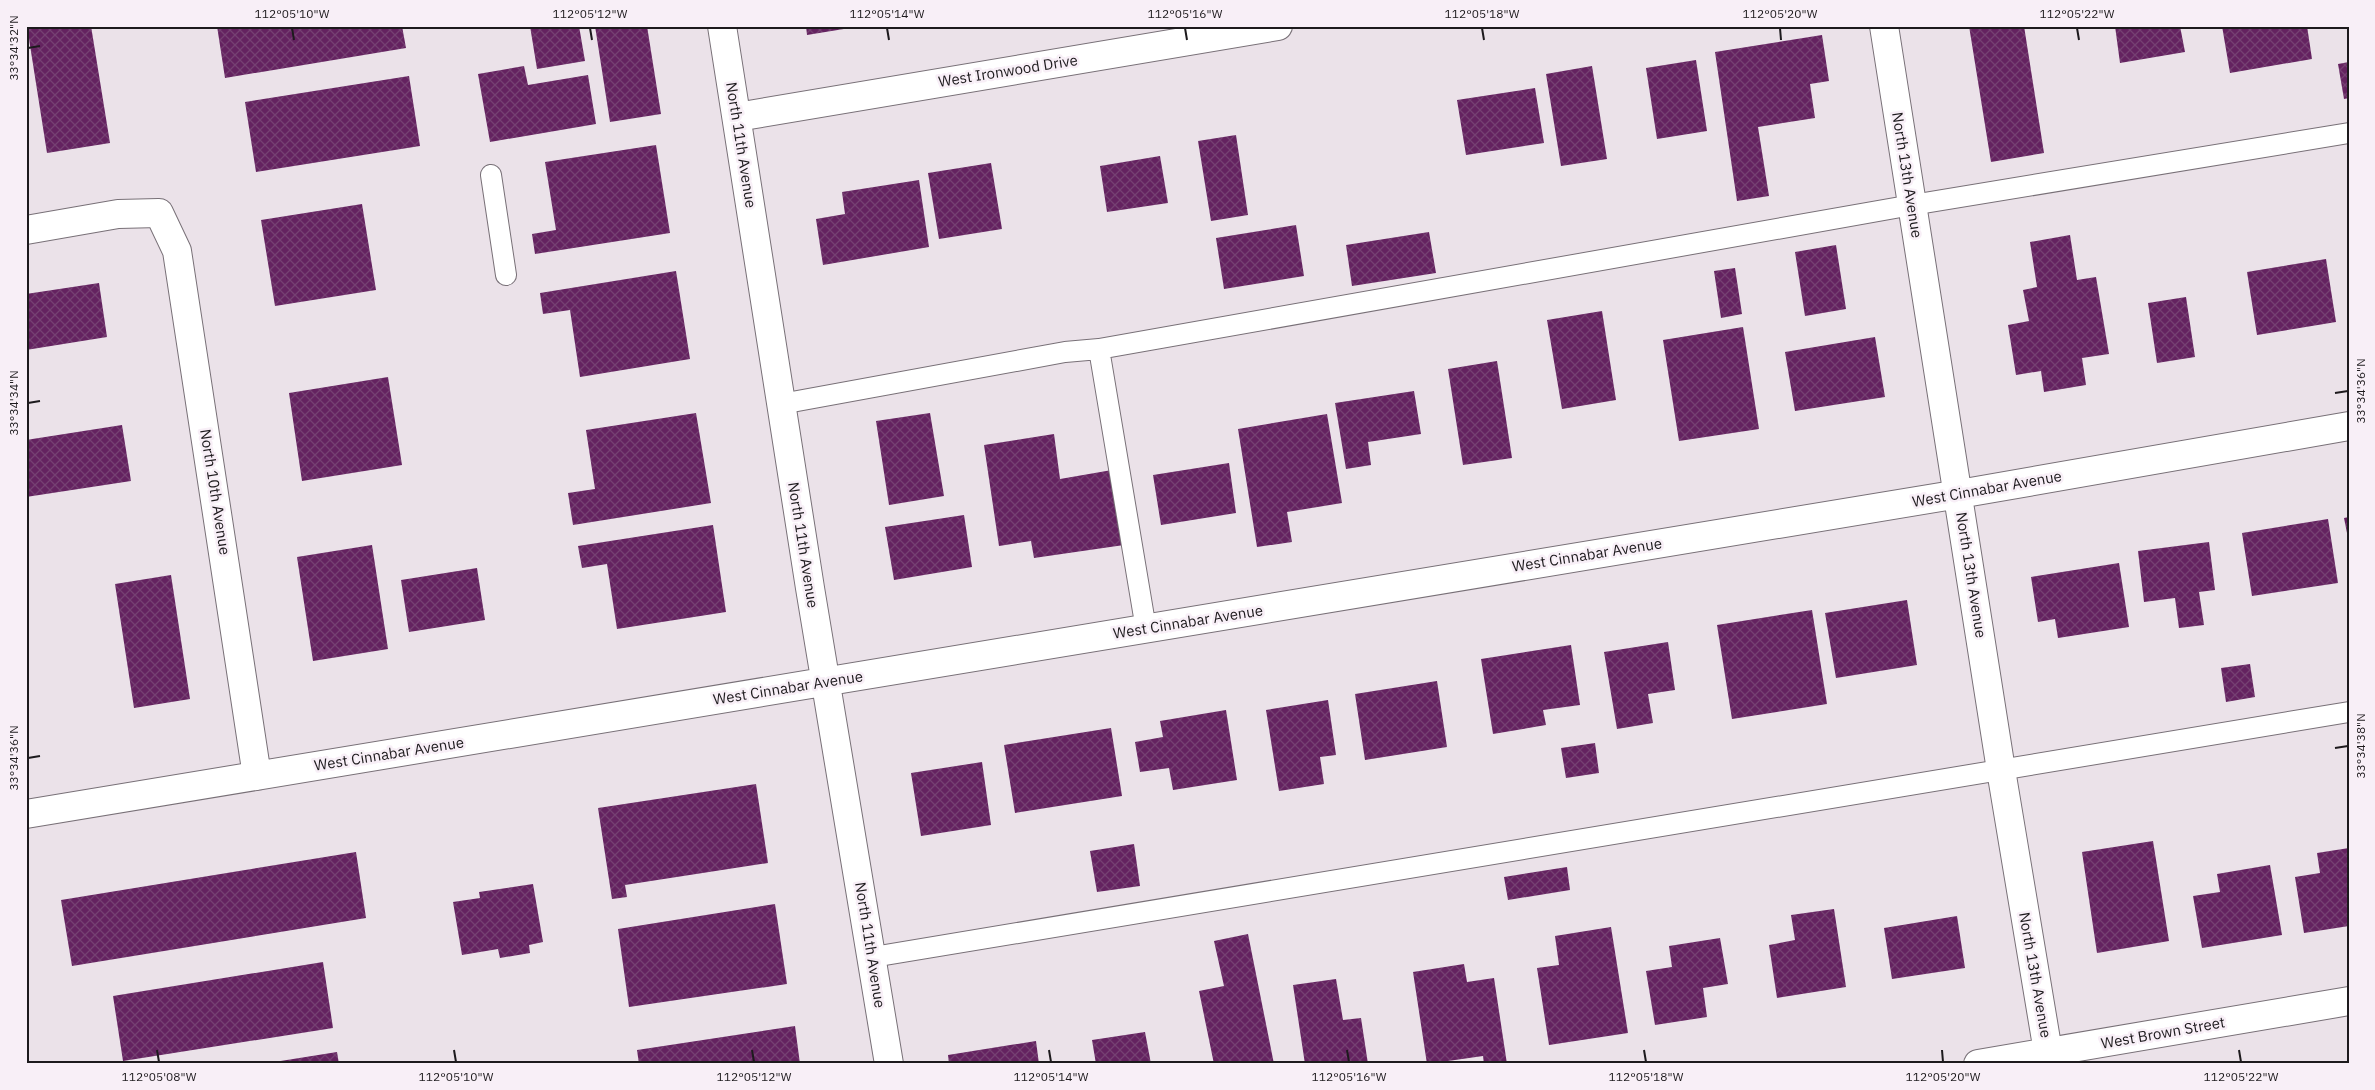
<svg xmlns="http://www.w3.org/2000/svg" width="2375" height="1090" font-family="'IBM Plex Sans',sans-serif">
  <defs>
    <pattern id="building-cross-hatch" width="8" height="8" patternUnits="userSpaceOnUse" patternTransform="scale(1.25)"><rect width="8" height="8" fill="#642260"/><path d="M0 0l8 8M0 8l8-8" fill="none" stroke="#754072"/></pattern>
  </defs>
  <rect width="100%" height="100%" fill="#ebe2e9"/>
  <path fill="url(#building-cross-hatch)" d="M26 26H91L110 143 47 153 29 39 26 40Z
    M217 26H402L406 48 225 78Z
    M530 26H579L585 61 537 69Z
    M595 26H647L661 114 610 122Z
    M806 26H856V27L807 35Z
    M1969 26H2024L2044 153 1991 162Z
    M2115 26H2180L2185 52 2120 63Z
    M2222 26H2307L2312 59 2230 73Z
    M1822 35 1829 81 1810 84 1815 118 1758 127 1769 196 1737 201 1715 52Z
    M1696 60 1707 131 1657 139 1646 68Z
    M2349 62V98L2344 99 2338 64Z
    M524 66 528 85 588 75 596 124 490 142 478 74Z
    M1592 66 1607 159 1561 166 1546 74Z
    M409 76 420 146 256 172 245 102Z
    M1535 88 1544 143 1466 155 1457 100Z
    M1236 135 1248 215 1211 221 1198 141Z
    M656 145 670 233 535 254 532 234 556 230 545 162Z
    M1160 156 1168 203 1107 212 1100 166Z
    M991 163 1002 229 939 239 928 173Z
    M919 180 929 247 823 265 816 219 845 214 842 192Z
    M362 204 376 290 275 306 261 220Z
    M1296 225 1304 276 1224 289 1216 238Z
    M1429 232 1436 273 1352 286 1346 245Z
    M2070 235 2077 280 2096 277 2109 354 2082 358 2086 385 2044 392 2041 371 2016 375 2008 325 2029 321 2023 290 2037 287 2030 242Z
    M1836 245 1846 309 1805 316 1795 252Z
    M2326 259 2336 322 2257 335 2247 272Z
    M1735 268 1742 314 1721 318 1714 271Z
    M676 271 690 359 580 377 570 310 543 314 540 293Z
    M99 283 107 337 26 350V294Z
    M2186 297 2195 357 2157 363 2148 303Z
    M1602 311 1616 400 1562 409 1547 320Z
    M1743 327 1759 429 1679 441 1663 340Z
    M1875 337 1885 397 1795 411 1785 352Z
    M1497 361 1512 458 1463 465 1448 369Z
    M388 377 402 465 302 481 289 393Z
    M1414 391 1421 434 1368 442 1371 465 1346 469 1335 403Z
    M696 413 711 503 573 525 568 493 595 489 586 430Z
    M930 413 944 496 889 505 876 421Z
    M1327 414 1342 503 1287 512 1292 542 1257 547 1238 429Z
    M122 425 131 481 26 497V440Z
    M1054 434 1060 479 1112 470 1124 545 1034 558 1031 541 999 546 984 445Z
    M1229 463 1236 513 1161 525 1153 475Z
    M964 515 972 567 894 580 885 527Z
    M2349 517V538H2348L2344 518Z
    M2328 519 2338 583 2252 596 2242 533Z
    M713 525 726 612 617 629 607 564 582 568 578 546Z
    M2209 542 2215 590 2199 592 2204 625 2179 628 2175 598 2144 602 2138 551Z
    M372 545 388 649 313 661 297 557Z
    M2119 563 2129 627 2058 638 2055 619 2038 622 2031 577Z
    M477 568 485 620 409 632 401 580Z
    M171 575 190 699 134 708 115 584Z
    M1907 600 1917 665 1836 678 1825 613Z
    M1812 610 1827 704 1732 719 1717 625Z
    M1668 642 1675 690 1648 694 1653 723 1617 729 1604 652Z
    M1571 645 1580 705 1543 710 1546 725 1493 734 1481 659Z
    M2250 664 2255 697 2226 702 2221 668Z
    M1437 681 1447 747 1365 760 1355 694Z
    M1328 700 1336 755 1320 757 1324 784 1279 791 1266 710Z
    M1226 710 1237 780 1173 790 1169 768 1140 772 1135 742 1163 737 1160 721Z
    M1111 728 1122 796 1015 813 1004 745Z
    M1595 743 1599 773 1566 778 1561 748Z
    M982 762 991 825 921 836 911 773Z
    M756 784 768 863 625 885 627 897 612 899 598 808Z
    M2153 841 2169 941 2097 953 2082 852Z
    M1134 844 1140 886 1097 892 1090 851Z
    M2349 848V926L2304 933 2295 877 2320 873 2317 853Z
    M356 852 366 918 72 966 61 900Z
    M2270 865 2282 935 2202 948 2193 896 2220 892 2217 874Z
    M1567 867 1570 890 1508 900 1504 877Z
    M533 884 543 942 529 945 530 953 500 958 498 949 462 955 453 902 480 898 479 892Z
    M775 904 787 984 629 1007 618 929Z
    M1834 909 1846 987 1777 998 1769 945 1795 940 1791 915Z
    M1957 916 1965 968 1892 979 1884 928Z
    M1611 927 1628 1033 1549 1045 1537 968 1559 965 1555 936Z
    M1248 934 1274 1064H1214L1199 991 1224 986 1214 941Z
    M1720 938 1728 984 1703 988 1707 1017 1655 1025 1646 971 1672 967 1669 946Z
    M323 962 333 1028 123 1061 113 996Z
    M1464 964 1467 982 1494 978 1507 1064H1484L1483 1056 1427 1064 1413 972Z
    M1336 979 1343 1020 1361 1018 1368 1064H1305L1293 985Z
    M795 1026 800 1064H639L637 1050Z
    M1145 1032 1151 1064H1096L1092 1040Z
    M1036 1041 1039 1064H949L948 1055Z
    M337 1052 339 1064H268V1063Z"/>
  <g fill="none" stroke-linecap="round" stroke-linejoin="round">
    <g stroke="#787077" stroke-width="22">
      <path id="service" d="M491 175 506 275
        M781 404 1065 352 1099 349
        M1146 629 1099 349 1912 205 2349 133
        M873 957 2349 712"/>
    </g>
    <g stroke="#787077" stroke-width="30">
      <path id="minor" d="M722 26 810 588 889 1064
        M1884 26 2001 770 2050 1064
        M737 117 1278 26
        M26 230 118 214 159 213 177 251 257 776
        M26 814 1959 494 2349 426
        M1978 1064 2349 1001"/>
    </g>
    <use href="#service" stroke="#fff" stroke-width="20"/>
    <use href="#minor" stroke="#fff" stroke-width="28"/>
  </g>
  <path fill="none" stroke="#1d1a1d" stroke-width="2" d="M292 28 294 40M590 28 592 40M887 28 889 40M1185 28 1187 40M1482 28 1484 40M1780 28 1781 40M2077 28 2079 40M28 48 40 46M2335 393 2348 391M28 403 40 401M2335 748 2348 746M28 758 40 756M157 1050 159 1062M454 1050 456 1062M752 1050 754 1062M1049 1050 1051 1062M1347 1050 1349 1062M1644 1050 1646 1062M1942 1050 1943 1062M2239 1050 2241 1062"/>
  <g text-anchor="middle" stroke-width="5" stroke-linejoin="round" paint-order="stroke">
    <g font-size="15" fill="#1d1a1d" stroke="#f8eff7">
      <text transform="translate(1008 71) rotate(-9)" y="5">West Ironwood Drive</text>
      <text transform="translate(741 145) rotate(81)" y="5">North 11th Avenue</text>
      <text transform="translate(1907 175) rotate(81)" y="5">North 13th Avenue</text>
      <text transform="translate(1987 489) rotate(-10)" y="5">West Cinnabar Avenue</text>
      <text transform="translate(215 492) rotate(81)" y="5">North 10th Avenue</text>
      <text transform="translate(803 545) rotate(81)" y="5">North 11th Avenue</text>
      <text transform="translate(1587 555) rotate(-9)" y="5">West Cinnabar Avenue</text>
      <text transform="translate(1971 575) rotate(81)" y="5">North 13th Avenue</text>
      <text transform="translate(1188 622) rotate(-9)" y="5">West Cinnabar Avenue</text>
      <text transform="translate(788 688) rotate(-9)" y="5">West Cinnabar Avenue</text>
      <text transform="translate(389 754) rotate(-9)" y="5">West Cinnabar Avenue</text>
      <text transform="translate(870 945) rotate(81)" y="5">North 11th Avenue</text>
      <text transform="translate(2035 975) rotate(80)" y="5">North 13th Avenue</text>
      <text transform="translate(2163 1033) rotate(-10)" y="5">West Brown Street</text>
    </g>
  </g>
  <rect width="2375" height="1090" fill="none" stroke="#f8eff7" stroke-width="55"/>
  <rect x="28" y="28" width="2320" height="1034" fill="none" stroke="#1d1a1d" stroke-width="2"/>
  <g font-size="12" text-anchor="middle" fill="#1d1a1d">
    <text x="292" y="18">112°05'10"W</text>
    <text x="590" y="18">112°05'12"W</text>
    <text x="887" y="18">112°05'14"W</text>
    <text x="1185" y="18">112°05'16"W</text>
    <text x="1482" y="18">112°05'18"W</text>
    <text x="1780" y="18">112°05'20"W</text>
    <text x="2077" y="18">112°05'22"W</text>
    <text transform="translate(14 48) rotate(-90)" y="4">33°34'32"N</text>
    <text transform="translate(2361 391) rotate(-90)" y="4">33°34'36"N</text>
    <text transform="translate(14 403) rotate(-90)" y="4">33°34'34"N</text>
    <text transform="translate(2361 746) rotate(-90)" y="4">33°34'38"N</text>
    <text transform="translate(14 758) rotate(-90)" y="4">33°34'36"N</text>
    <text x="159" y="1081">112°05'08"W</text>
    <text x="456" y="1081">112°05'10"W</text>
    <text x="754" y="1081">112°05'12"W</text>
    <text x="1051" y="1081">112°05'14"W</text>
    <text x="1349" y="1081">112°05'16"W</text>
    <text x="1646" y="1081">112°05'18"W</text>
    <text x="1943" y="1081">112°05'20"W</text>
    <text x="2241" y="1081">112°05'22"W</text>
  </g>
</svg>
